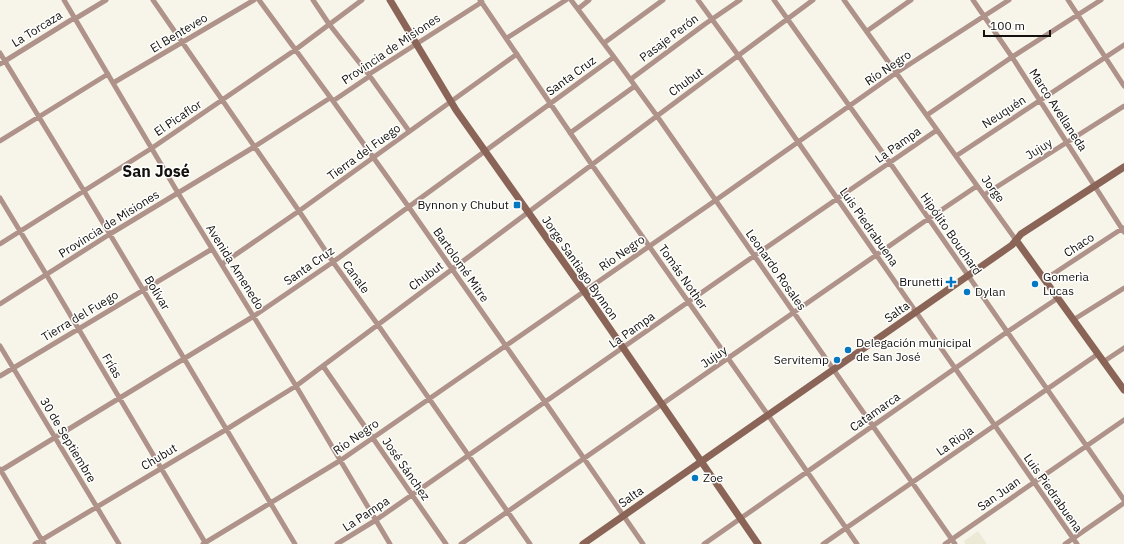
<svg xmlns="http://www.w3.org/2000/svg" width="1124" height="544" font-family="'IBM Plex Sans',sans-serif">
  <rect width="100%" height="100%" fill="#f7f5e9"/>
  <path fill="#ece9d6" d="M978 531 987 544H965L964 541Z"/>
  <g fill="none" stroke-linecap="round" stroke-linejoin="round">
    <path stroke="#af938a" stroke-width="5" d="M64 0 178 193 296 386 390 544
      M153 0 299 211 333 262 378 325 530 544
      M259 0 333 101 408 206 545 402 643 544
      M313 0 329 24 369 75 409 131
      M480 0 592 165 768 415 857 544
      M571 0 614 57 657 116 955 544
      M698 0 738 55 798 142 1077 544
      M774 0 890 163 1124 500
      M844 0 1016 240
      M973 0 1012 57 1124 232
      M1068 0 1124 86
      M578 9 589 0
      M867 31 911 0
      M507 38 566 0
      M604 43 663 0
      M0 53 84 191 295 544
      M0 64 71 20 78 17 106 0
      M631 79 705 24 740 0
      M113 83 254 0
      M333 101 367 78 371 73 482 2
      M927 115 1012 57 1101 0
      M570 133 635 86
      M0 141 108 74
      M956 156 1124 45
      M984 195 1124 106
      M0 198 46 274 206 544
      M0 244 152 148 295 50 362 0
      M222 264 299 211 517 54
      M1044 280 1123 228
      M0 304 110 234 254 147 330 98
      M1073 320 1124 288
      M0 346 119 544
      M1103 362 1124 348
      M323 366 446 544
      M0 376 212 249
      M0 469 44 544
      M0 471 254 316 333 262 614 57
      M35 544 227 429 296 386 657 116 813 0
      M203 544 341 460 716 200 896 73 1009 0
      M337 544 376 520 754 256 937 130
      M461 544 928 219 977 186
      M704 544 1007 332 1058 298
      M823 544 1098 354
      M945 544 1124 420
      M1065 544 1124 503"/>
    <path stroke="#8b6458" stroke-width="7" d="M390 0 456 110 584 291 758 544
      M1016 240 1124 390
      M583 544 1012 245 1021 234 1124 167"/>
  </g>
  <g fill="#0578c2" stroke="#fff" stroke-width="1.5">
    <rect x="513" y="201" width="8" height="8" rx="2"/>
    <path d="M949 276h4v4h4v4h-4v4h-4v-4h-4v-4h4z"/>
    <circle cx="1035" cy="284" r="4"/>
    <circle cx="967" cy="292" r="4"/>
    <circle cx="848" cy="350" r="4"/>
    <circle cx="837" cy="360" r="4"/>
    <circle cx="695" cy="478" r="4"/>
  </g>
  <g text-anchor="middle" stroke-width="3" stroke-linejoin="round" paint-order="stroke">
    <g font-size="12" fill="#12110d" stroke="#fff">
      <text transform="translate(37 29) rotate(-32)" y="4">La Torcaza</text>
      <text transform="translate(179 33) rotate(-31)" y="4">El Benteveo</text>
      <text transform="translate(669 38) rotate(-37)" y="4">Pasaje Perón</text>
      <text transform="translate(391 49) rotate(-34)" y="4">Provincia de Misiones</text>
      <text transform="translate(888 68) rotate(-34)" y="4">Río Negro</text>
      <text transform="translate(571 76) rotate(-36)" y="4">Santa Cruz</text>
      <text transform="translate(686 82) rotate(-36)" y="4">Chubut</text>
      <text transform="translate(1058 110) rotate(57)" y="4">Marco Avellaneda</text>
      <text transform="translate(1004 112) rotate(-33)" y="4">Neuquén</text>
      <text transform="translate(178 118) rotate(-34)" y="4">El Picaflor</text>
      <text transform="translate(898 145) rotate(-35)" y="4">La Pampa</text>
      <text transform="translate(1039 149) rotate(-32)" y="4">Jujuy</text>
      <text transform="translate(364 152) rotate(-36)" y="4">Tierra del Fuego</text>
      <text transform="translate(993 189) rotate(54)" y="4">Jorge</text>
      <text transform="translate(109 224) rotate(-32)" y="4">Provincia de Misiones</text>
      <text transform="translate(869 227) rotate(55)" y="4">Luis Piedrabuena</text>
      <text transform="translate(951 234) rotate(55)" y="4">Hipólito Bouchard</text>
      <text transform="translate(1079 245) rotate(-33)" y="4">Chaco</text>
      <text transform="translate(622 253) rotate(-35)" y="4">Río Negro</text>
      <text transform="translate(461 265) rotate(55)" y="4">Bartolomé Mitre</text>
      <text transform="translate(309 266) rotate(-35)" y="4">Santa Cruz</text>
      <text transform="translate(235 267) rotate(58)" y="4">Avenida Amenedo</text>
      <text transform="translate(580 268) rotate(55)" y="4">Jorge Santiago Bynnon</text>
      <text transform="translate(776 270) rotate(55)" y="4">Leonardo Rosales</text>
      <text transform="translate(426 276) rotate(-37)" y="4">Chubut</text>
      <text transform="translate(356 277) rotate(54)" y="4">Canale</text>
      <text transform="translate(683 277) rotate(55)" y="4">Tomás Nother</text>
      <text transform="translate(157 293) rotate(59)" y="4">Bolívar</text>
      <text transform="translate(897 312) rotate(-35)" y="4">Salta</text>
      <text transform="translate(80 316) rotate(-31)" y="4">Tierra del Fuego</text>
      <text transform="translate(632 330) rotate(-35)" y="4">La Pampa</text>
      <text transform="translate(714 357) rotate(-35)" y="4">Jujuy</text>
      <text transform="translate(112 366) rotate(59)" y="4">Frías</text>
      <text transform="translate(875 412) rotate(-35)" y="4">Catamarca</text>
      <text transform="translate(356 437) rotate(-35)" y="4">Río Negro</text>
      <text transform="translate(68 440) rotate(59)" y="4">30 de Septiembre</text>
      <text transform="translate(955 441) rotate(-35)" y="4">La Rioja</text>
      <text transform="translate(159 457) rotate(-31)" y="4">Chubut</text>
      <text transform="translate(406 469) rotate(55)" y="4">José Sánchez</text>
      <text transform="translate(1053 493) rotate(55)" y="4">Luis Piedrabuena</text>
      <text transform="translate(999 494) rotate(-35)" y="4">San Juan</text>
      <text transform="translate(631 497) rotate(-35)" y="4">Salta</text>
      <text transform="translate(366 514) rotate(-33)" y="4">La Pampa</text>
    </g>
    <g font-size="12" fill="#12110d" stroke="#fff" text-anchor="start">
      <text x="509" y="209" text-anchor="end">Bynnon y Chubut</text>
      <text x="1043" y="281">Gomerìa<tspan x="1043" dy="14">Lucas</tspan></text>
      <text x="943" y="286" text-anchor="end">Brunetti</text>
      <text x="975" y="296">Dylan</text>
      <text x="856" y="347">Delegación municipal<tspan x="856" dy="14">de San José</tspan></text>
      <text x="829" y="364" text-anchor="end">Servitemp</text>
      <text x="703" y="482">Zoe</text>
    </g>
    <g font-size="16" font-weight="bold" fill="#12110d" stroke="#fff">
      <text x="156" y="177">San José</text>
    </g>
  </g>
  <path d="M984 30v6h66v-6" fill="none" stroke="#12110d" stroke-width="2"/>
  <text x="990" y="30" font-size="12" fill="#12110d" stroke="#ffffff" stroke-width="3" paint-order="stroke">100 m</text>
</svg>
